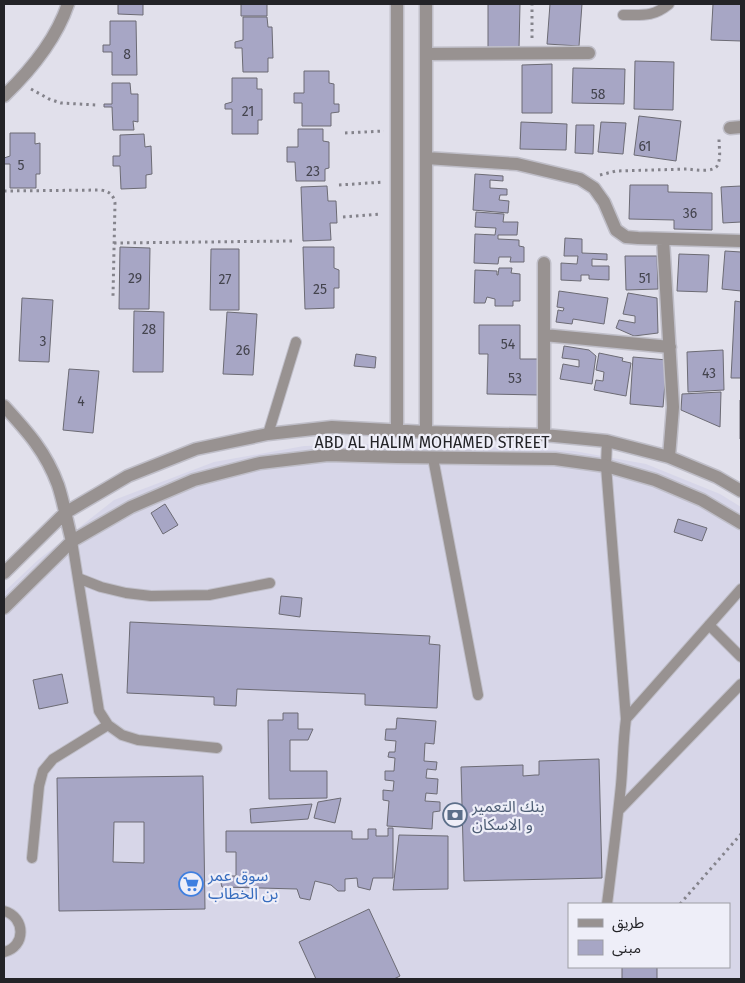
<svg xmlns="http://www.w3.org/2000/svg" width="745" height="983" font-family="'Fira Sans','Noto Sans Arabic',sans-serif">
  <rect width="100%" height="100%" fill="#e1e0eb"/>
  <path fill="#d7d6e8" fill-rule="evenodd" d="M410 443 574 451 646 464 720 494 741 507V979H4V592L38 560 114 500 214 462 304 446ZM569 904H729V967H569Z"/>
  <path fill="#a7a6c5" stroke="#6c6b74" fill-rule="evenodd" d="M118 4H143V15L118 14Z
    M241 4H267V16H241Z
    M488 4H520L519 48 488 49Z
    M550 4H582L579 46 547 44Z
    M713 4H741V41L711 40Z
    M243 17H267L268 27H272L273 58H268V72H243L242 48H235V42L243 40Z
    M110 21H136L137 75H112V52H103V45H110Z
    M635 61 674 62 673 110 634 109Z
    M552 64V113H522V65Z
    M573 68 625 69 624 104 572 103Z
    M304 71H329V83L334 84V104H339V112L331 113V126H302V103H294V93H304Z
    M232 78H257V89H262V120H258V134H232V109H225V104L232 102Z
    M112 83H130L131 94H138V122L133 121 134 130H113L112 107H104V104H112Z
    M639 116 681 121 676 161 634 155Z
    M521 122 567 124 566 150 520 149Z
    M601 122 626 123 623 154 598 152Z
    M576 125H594L593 154 575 153Z
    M298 129H323V141L329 142V168L325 169V181H296L295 162H287V147H298Z
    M10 133H35V144L40 143V174H36V188H10V164H4V158L10 156Z
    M144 134 145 147 151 146 152 174 146 175V188L121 189 120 166H113V156H120V135Z
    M475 174 503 176V181L490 180V188L507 189V195H500L499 200 509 201 508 213 473 210Z
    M630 185H668V192L712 193V230L674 229V220L629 219Z
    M327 186 328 201H336L337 223H330L331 240 303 241 301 187Z
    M741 186V222L723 223 721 187Z
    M476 212 504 214 503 222H518L517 235H498V239L519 240V246L524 247V262H510L511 257H499L498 264 474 263 475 234 495 235 496 228 475 227Z
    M565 238 582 239V253L607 254V260L592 259V266H609V280L589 279V275H581V281L561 280V263L577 264 578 256H564Z
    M120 247 150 248 149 309H119Z
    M303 247H334V268L339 270V288H334V308L305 309Z
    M211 249H239V310H210Z
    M725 251 741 252V291L722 289Z
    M679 254 709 255 707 292 677 291Z
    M625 256H657L658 289 626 290Z
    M499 268H512L511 273 520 274V301H513V306H495V299L487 297 485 303H474L475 270 497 271V275H498Z
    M559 291 608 298 604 324 573 319 572 324 556 322 558 310 563 311 564 308 557 307Z
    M628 293 657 298 658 333 634 336 616 328 619 320 635 323V316L623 314Z
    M22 298 53 300 49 362 19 361Z
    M735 301 741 302V378H731Z
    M134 311 164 312 163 372H133Z
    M227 312 257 314 253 375 223 374Z
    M479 325H520V359H540L539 395 487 394 488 354H479Z
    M564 346 589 350 596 356 592 384 560 379 563 364 579 367V360L562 358Z
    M723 350 724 390 688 392 687 352Z
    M599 353 623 358 622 361 631 363 626 396 594 390 596 380 603 381 604 372 596 370Z
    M356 354 376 357 375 368 354 366Z
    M633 357 667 360 663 407 630 404Z
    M69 369 99 371 93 433 63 430Z
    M721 392 720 427 681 410 682 394Z
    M740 400H741V439H740Z
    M165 504 178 525 163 534 151 513Z
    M678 519 707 528 702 541 674 532Z
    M281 596 302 598 300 617 279 614Z
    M130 622 430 636 429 644 440 645 437 708 365 705V694L237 689 236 706 214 705V697L127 693Z
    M62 674 68 703 39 709 33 680Z
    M283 713H298V729H313L308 740H290V771H327V798L269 799 268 720H283Z
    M397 718 436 721 434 744 425 743 424 761 437 762 436 770 427 769 426 778 438 779 437 794 426 793 425 801 440 802V811L433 812 432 829 387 826 389 801 383 800V790L393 791 394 781 385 780V771H394L395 758 388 757 389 752H395L396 741 385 740 386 729H396Z
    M599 759 602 878 464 881 461 767 523 765V776L535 775H539V761Z
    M203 776 205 909 59 911 57 778ZM114 822H144V863L113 862Z
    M341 798 335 823 314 818 318 802Z
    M312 804 308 819 251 823 250 809Z
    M388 828H393V878H373L370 890 358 887 357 878 345 879V891H338L331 885 315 881 310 900 300 898 297 889 222 887 219 876H236V852H226V831H352V839H368V829H376V836H388Z
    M399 835 448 836V889L393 890Z
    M369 909 400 976 394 979H316L299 942Z
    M622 967H657V979H622Z"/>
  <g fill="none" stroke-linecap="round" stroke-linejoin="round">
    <g stroke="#bfbec8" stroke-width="12">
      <path id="lane" d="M623 15C643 15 653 17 669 4
        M268 434 296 342
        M607 441 606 466 626 719
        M433 458 478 695
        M72 541 99 711 108 725 122 735 138 740 217 748
        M78 578 101 587 126 593 151 596 209 595 270 583
        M709 625 741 657
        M619 810 741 684
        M32 858 39 786 43 771 53 759 108 725
        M607 904C612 864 617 825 621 785 623 763 623 741 626 719L741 589
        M4 911C26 917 26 947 4 952"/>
    </g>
    <g stroke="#bfbec8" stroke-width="15">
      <path id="street" d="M397 4V431
        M426 4V432
        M426 54 589 53
        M4 96C31 70 56 40 68 4
        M730 128 741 127
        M426 158 517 164 580 179 594 188 604 202 616 230 626 237 638 238 741 241
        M663 239 673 407 669 457
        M544 335 670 347
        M4 406C27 431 46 452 58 485 64 503 67 523 72 541
        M544 435V263
        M4 573 65 513 128 476 196 449 268 434 332 427 426 432 544 435 607 441 669 457 717 477 741 491
        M4 608 72 541 131 507 194 480 260 463 328 455 397 457 555 459 606 466 655 480 702 500 741 523"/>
    </g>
    <path stroke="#84838b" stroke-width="3" stroke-dasharray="2.5 4" stroke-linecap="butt" d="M532 38V4
      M31 89 49 99 61 103 97 105
      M345 133 384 131
      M600 175 616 171 688 169C695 170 716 173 718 164 721 157 719 147 719 139
      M339 185 384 182
      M4 191 101 190C110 192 113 194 115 203L113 296
      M343 217 381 214
      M114 243 293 241
      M680 904 741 834"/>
    <use href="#lane" stroke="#989291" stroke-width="10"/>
    <use href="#street" stroke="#989291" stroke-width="12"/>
  </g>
  <defs>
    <g id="bank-ring" transform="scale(1.25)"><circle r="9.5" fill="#eeeef8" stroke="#5c6f8a" stroke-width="1.5"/><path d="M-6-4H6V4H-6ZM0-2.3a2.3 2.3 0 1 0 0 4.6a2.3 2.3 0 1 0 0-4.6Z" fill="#5c6f8a"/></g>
    <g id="supermarket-ring" transform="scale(1.25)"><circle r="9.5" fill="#eeeef8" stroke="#3f7fe0" stroke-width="1.5"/><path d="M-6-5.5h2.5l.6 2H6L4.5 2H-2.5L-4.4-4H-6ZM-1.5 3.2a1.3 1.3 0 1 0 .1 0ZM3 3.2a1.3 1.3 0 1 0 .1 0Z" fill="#3f7fe0"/></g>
  </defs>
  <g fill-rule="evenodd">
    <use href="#bank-ring" x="455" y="815"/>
    <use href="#supermarket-ring" x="191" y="884"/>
  </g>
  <g text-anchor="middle" stroke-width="4.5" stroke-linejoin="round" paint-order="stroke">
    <g font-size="14" fill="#44444e">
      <text x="127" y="59">8</text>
      <text x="598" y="99">58</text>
      <text x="248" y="116">21</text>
      <text x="645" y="151">61</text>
      <text x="21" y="170">5</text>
      <text x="313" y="176">23</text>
      <text x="690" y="218">36</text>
      <text x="135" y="283">29</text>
      <text x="645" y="283">51</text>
      <text x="225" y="284">27</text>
      <text x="320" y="294">25</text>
      <text x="149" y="334">28</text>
      <text x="43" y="346">3</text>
      <text x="508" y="349">54</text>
      <text x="243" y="355">26</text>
      <text x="709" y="378">43</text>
      <text x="515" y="383">53</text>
      <text x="81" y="406">4</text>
    </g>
    <g font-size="16" fill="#232327" stroke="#eeeef8">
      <text x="432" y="448">ABD AL HALIM MOHAMED STREET</text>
    </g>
    <g font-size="16" fill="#4e5e75" stroke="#eeeef8" text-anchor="start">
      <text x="472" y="812">بنك التعمير<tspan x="472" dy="18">و الاسكان</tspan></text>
    </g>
    <g font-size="16" fill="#366cbe" stroke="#eeeef8" text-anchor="start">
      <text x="208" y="881">سوق عمر<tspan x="208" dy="18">بن الخطاب</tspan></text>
    </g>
  </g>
  <rect width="745" height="983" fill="none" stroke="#232327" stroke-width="10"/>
  <rect x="568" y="903" width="162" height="65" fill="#eeeef8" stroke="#9d9da4"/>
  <rect x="578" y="919" width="25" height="8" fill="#989291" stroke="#9d9da4"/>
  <text x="612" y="928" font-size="15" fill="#232327">طريق</text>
  <rect x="578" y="940" width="25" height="15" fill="#a7a6c5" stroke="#9d9da4"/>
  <text x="612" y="953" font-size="15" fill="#232327">مبنى</text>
</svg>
